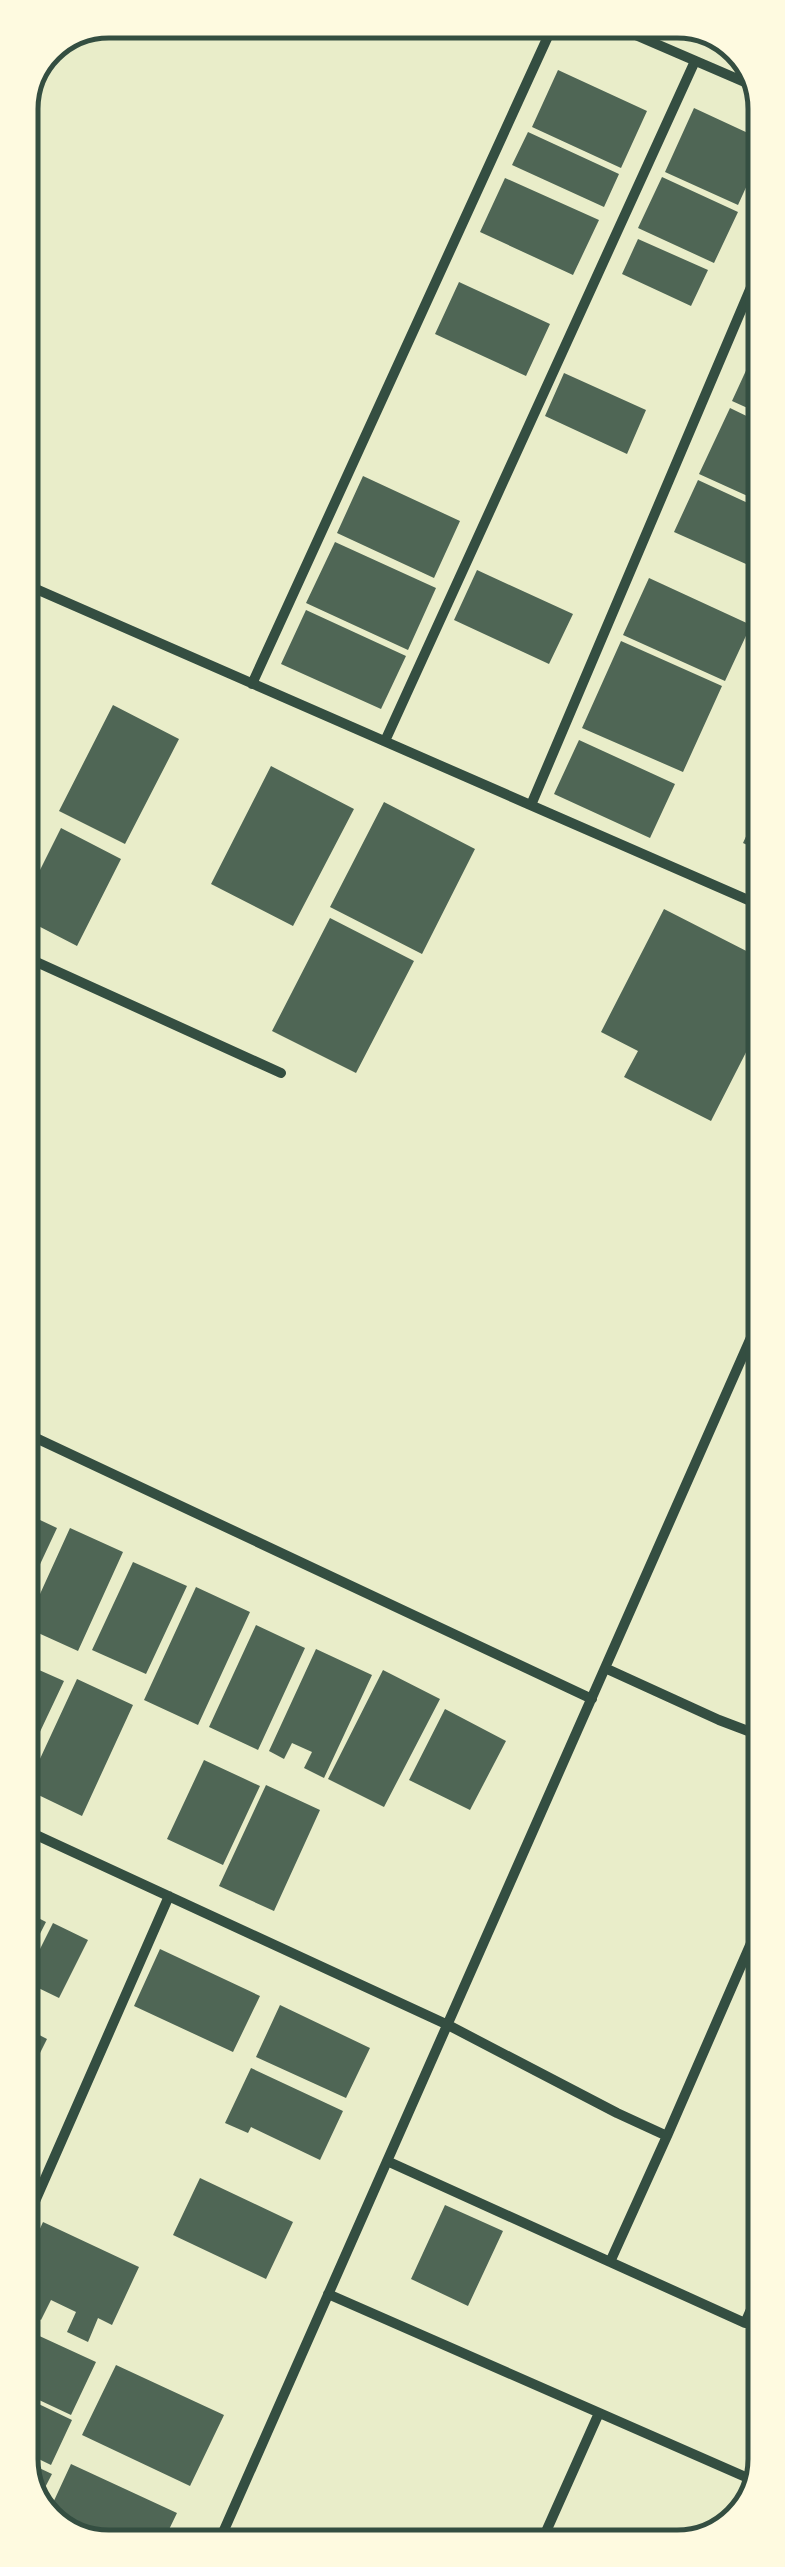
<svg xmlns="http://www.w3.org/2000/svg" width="785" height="2567" font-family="'DM Sans',sans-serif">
  <rect width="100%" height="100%" fill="#e9edc9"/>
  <path fill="#4f6655" d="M558 70 647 111 621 168 532 127Z
    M694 108 763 140V150L738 205 665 172Z
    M528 132 619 174 604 207 512 165Z
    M662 177 738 212 714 263 638 228Z
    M505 178 599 220 573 275 480 232Z
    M638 239 708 270 691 306 622 274Z
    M459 282 550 324 526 376 435 334Z
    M755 351 763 355V415L732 401Z
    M564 373 646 410 627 454 545 416Z
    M730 408 763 424V503L699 474Z
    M363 476 460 521 434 578 337 533Z
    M698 480 763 510 764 572 674 532Z
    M335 542 436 588 408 650 306 603Z
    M477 570 573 614 549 664 454 620Z
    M649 578 751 625 725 681 623 635Z
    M306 610 406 656 381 709 281 664Z
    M621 641 722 686 683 772 582 728Z
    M113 705 179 739 125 844 59 811Z
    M579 740 675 784 650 838 554 794Z
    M271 766 354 809 293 926 211 884Z
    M764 797V853L743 843Z
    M384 802 475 849 422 954 330 907Z
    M61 828 121 859 77 946 21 917V908Z
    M664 909 764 960V1017L711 1121 624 1077 638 1051 601 1032Z
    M330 918 414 961 356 1073 272 1031Z
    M21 1511 57 1528 21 1605Z
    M70 1528 123 1552 78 1651 25 1627Z
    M133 1562 187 1586 146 1674 92 1650Z
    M196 1587 250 1612 198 1725 144 1700Z
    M256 1625 305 1648 258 1750 209 1727Z
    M316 1649 372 1675 324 1778 304 1768 312 1752 292 1743 284 1759 269 1751Z
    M21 1662 64 1681 21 1772Z
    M383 1670 440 1699 384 1807 328 1779Z
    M77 1679 133 1705 82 1816 26 1789Z
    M445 1709 506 1741 470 1810 409 1780Z
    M204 1760 260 1786 223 1865 167 1839Z
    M266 1785 320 1810 274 1911 219 1886Z
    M21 1909 46 1922 21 1971Z
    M53 1923 88 1940 59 1998 24 1981Z
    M160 1949 260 1996 233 2052 134 2006Z
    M280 2005 370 2048 346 2098 256 2057Z
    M22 2026 47 2039 22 2089Z
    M251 2068 343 2111 320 2160 251 2127 248 2133 225 2123Z
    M200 2178 293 2222 266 2279 173 2235Z
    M445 2205 503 2231 468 2306 411 2279Z
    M43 2222 139 2267 112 2325 98 2318 88 2342 67 2332 76 2312 51 2300 41 2320 22 2311V2268Z
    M22 2328 96 2362 71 2415 22 2392Z
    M765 2330V2360L753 2354Z
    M116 2365 224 2415 190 2486 82 2435Z
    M22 2396 72 2420 51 2465 22 2451Z
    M22 2460 52 2474 37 2503 22 2476Z
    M71 2464 177 2513 161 2546H98L50 2525 46 2518Z"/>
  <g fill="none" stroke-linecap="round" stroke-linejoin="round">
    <path stroke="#344e41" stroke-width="10" d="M603 21 763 90
      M20 582 764 907
      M252 684 555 21
      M385 741 695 61
      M531 805 763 259
      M21 955 281 1073
      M21 1431 592 1699
      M605 1668 719 1720 764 1737
      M21 1828 448 2025 617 2113 667 2136 765 1911
      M387 2161 745 2323 765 2278
      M22 2178 41 2187
      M22 2231 169 1896
      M610 2262 667 2136
      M328 2294 757 2482
      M540 2545 599 2413
      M217 2546 764 1308"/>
  </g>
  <path d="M0 0H785V2567H0ZM109 38H677A71 71 0 0 1 748 109V2459A71 71 0 0 1 677 2530H109A71 71 0 0 1 38 2459V109A71 71 0 0 1 109 38Z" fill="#fefae0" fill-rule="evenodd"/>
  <path fill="none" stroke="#344e41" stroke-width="5" d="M109 38H677A71 71 0 0 1 748 109V2459A71 71 0 0 1 677 2530H109A71 71 0 0 1 38 2459V109A71 71 0 0 1 109 38Z"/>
</svg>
